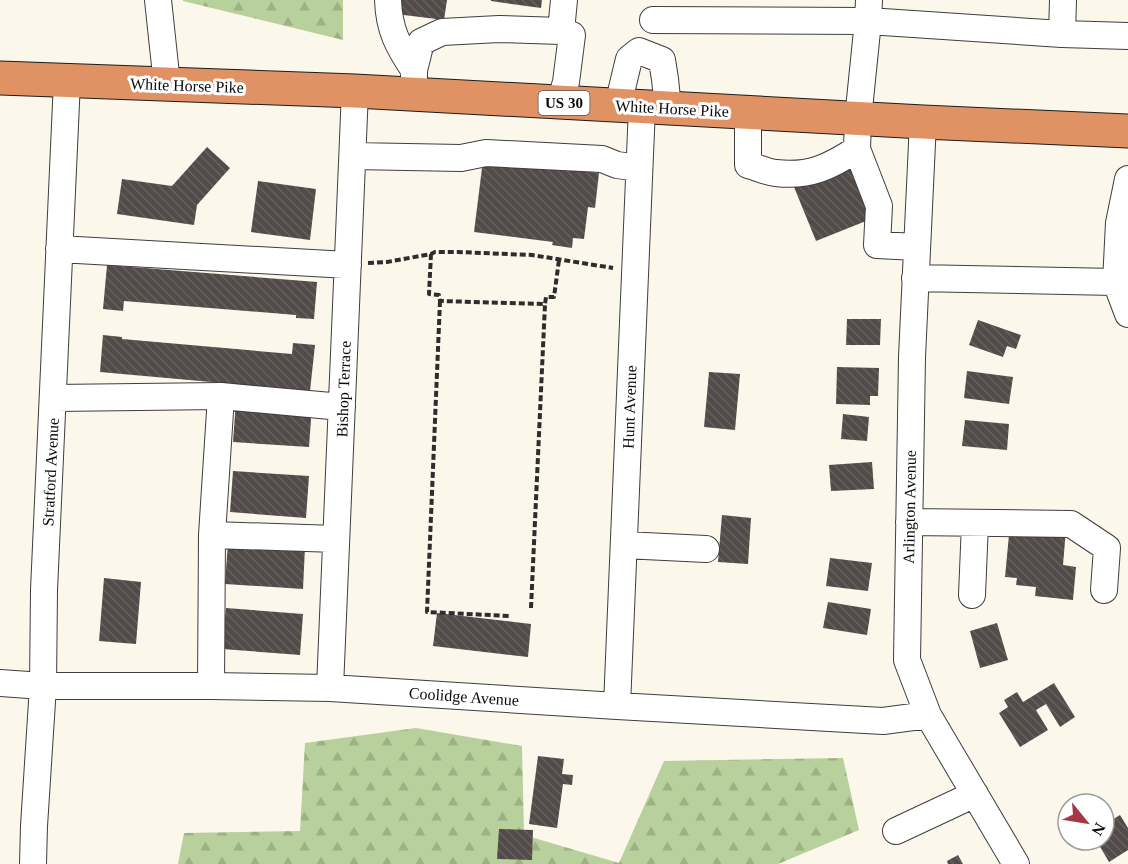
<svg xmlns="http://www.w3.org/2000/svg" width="1128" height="864" font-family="Georgia,serif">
  <defs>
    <pattern id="forest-firs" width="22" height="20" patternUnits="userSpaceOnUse" patternTransform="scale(1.5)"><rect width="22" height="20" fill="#b8d09b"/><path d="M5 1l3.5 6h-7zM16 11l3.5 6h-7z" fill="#9db184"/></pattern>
    <pattern id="building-back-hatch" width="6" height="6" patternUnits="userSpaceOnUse" patternTransform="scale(1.5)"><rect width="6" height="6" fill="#524b49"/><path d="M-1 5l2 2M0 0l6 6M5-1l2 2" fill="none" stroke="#66605f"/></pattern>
  </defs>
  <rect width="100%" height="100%" fill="#fcf7eb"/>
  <path fill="url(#forest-firs)" d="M183 0H343V40L183 1Z
    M416 728 522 746 524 835 619 863 664 761 843 758 859 830 778 864H178L184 833 300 831 305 743Z"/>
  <path fill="url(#building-back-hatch)" d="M398 0H447L444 20 396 14Z
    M491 0H542L541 8 491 1Z
    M207 147 230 168 197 205 194 225 117 214 122 179 172 186Z
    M483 160 599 173 595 208 588 207 584 239 573 238 572 248 552 245 553 242 474 232Z
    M849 165 871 219 816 241 794 187Z
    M258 181 316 189 310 240 251 232Z
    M107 265 317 282 314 319 296 318V315L124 301 123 311 103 309Z
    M847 319H881L880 345H846Z
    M978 320 1021 335 1016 349 1007 346 1003 357 969 345Z
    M103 335 122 337V339L292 354 293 343 315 345 310 391 100 372Z
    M837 367 879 368 878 396H870V405L836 404Z
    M967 371 1013 377 1009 404 964 398Z
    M709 372 740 374 735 430 704 427Z
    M236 401 312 406 309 447 233 442Z
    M843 414 869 417 867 441 841 439Z
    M965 420 1009 424 1007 450 962 446Z
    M872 462 874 489 831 491 829 465Z
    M233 471 309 476 306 518 230 512Z
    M722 515 751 518 748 564 718 562Z
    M1010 524 1066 529 1063 565 1076 567 1073 600 1035 596 1036 587 1016 585 1017 578 1005 577Z
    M228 542 305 547 303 589 225 584Z
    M830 558 872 563 868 591 826 586Z
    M104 578 141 582 136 644 99 641Z
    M828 602 871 609 867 635 823 628Z
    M226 608 303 614 300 655 222 649Z
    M437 613 531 624 528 657 433 646Z
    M997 623 1008 660 980 668 970 631Z
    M1054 683 1075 717 1060 727 1046 704 1036 710 1048 730 1020 747 999 713 1008 707 1004 700 1017 692 1023 702Z
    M538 756 564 759 562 774 573 775 572 785 563 784 557 828 529 824Z
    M1120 815 1128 828V850L1109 862 1096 840H1104V818L1107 823Z
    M499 829 533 830 532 860 497 859Z
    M958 855 963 864H948L947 861Z"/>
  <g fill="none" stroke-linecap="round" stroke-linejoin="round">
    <g stroke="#3e3e3e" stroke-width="28">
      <path id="minor" d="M158 0 167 84
        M388 0C389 30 398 46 414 70
        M653 20 868 21 869 0
        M561 31 564 0
        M1062 34 1063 0
        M414 94V70L421 42 442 32 499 29 561 31 572 35 566 82 560 102
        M618 105 629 59 639 51 662 60 665 79 668 108
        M748 113V165C757 167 766 172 776 173 809 177 830 167 857 149L858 119 868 21 1062 34 1128 36
        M923 122 912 357 907 660 928 715 1016 864
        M857 149 879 206 877 245 917 247
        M353 156 461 158 486 153 602 159 617 165 639 168
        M1128 179 1119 223 1116 282 1128 314
        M59 249 348 265
        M915 278 1116 282
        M221 396 342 407
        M54 398 221 396 212 535 336 539
        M909 522 1071 524 1107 548 1104 590
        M624 545 706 549
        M972 595 975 523
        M0 683 43 686H211L330 688 617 706 883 721 928 715
        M211 686 212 535
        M330 688 355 91
        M617 706 642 107
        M896 831 975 794
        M33 864 34 826 43 686 44 590 67 81"/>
    </g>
    <g stroke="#1c1c1c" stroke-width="35">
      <path id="highway" d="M0 78 355 91 923 122 1128 131"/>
    </g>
    <path stroke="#2d2d2d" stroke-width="4" stroke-dasharray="6 3" stroke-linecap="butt" d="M431 254 429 294 439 295 440 301 545 304 546 297H554L559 260
      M368 263 387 262 431 254 435 252H458L532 255 613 268
      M440 301 427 612 510 616
      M531 608 545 304"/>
    <use href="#minor" stroke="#fff" stroke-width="26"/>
    <use href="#highway" stroke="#e09265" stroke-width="33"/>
  </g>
  <g text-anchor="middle" stroke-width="6" stroke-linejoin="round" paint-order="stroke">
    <rect fill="#fff" stroke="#545454" stroke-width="1.5" x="538.5" y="91" width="51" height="24" rx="4.5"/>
    <g font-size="15" font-weight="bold" fill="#0b0b0b">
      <text x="564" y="108">US 30</text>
    </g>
    <g font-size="16" fill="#0b0b0b" stroke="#fff">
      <text transform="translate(187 85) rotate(2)" y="6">White Horse Pike</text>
      <text transform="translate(672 108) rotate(3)" y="6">White Horse Pike</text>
      <text transform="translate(343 389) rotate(-88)" y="6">Bishop Terrace</text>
      <text transform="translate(629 407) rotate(-88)" y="6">Hunt Avenue</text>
      <text transform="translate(50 472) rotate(-87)" y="6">Stratford Avenue</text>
      <text transform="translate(909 507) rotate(-89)" y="6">Arlington Avenue</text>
      <text transform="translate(464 696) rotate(4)" y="6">Coolidge Avenue</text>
    </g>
  </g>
  <g transform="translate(1086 822) rotate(120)"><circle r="28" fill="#ffffff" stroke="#9d9d9d" stroke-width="1.5"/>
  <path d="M0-4.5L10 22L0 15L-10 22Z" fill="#a73746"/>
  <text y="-9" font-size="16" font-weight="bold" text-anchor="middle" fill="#0b0b0b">N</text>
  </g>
</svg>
